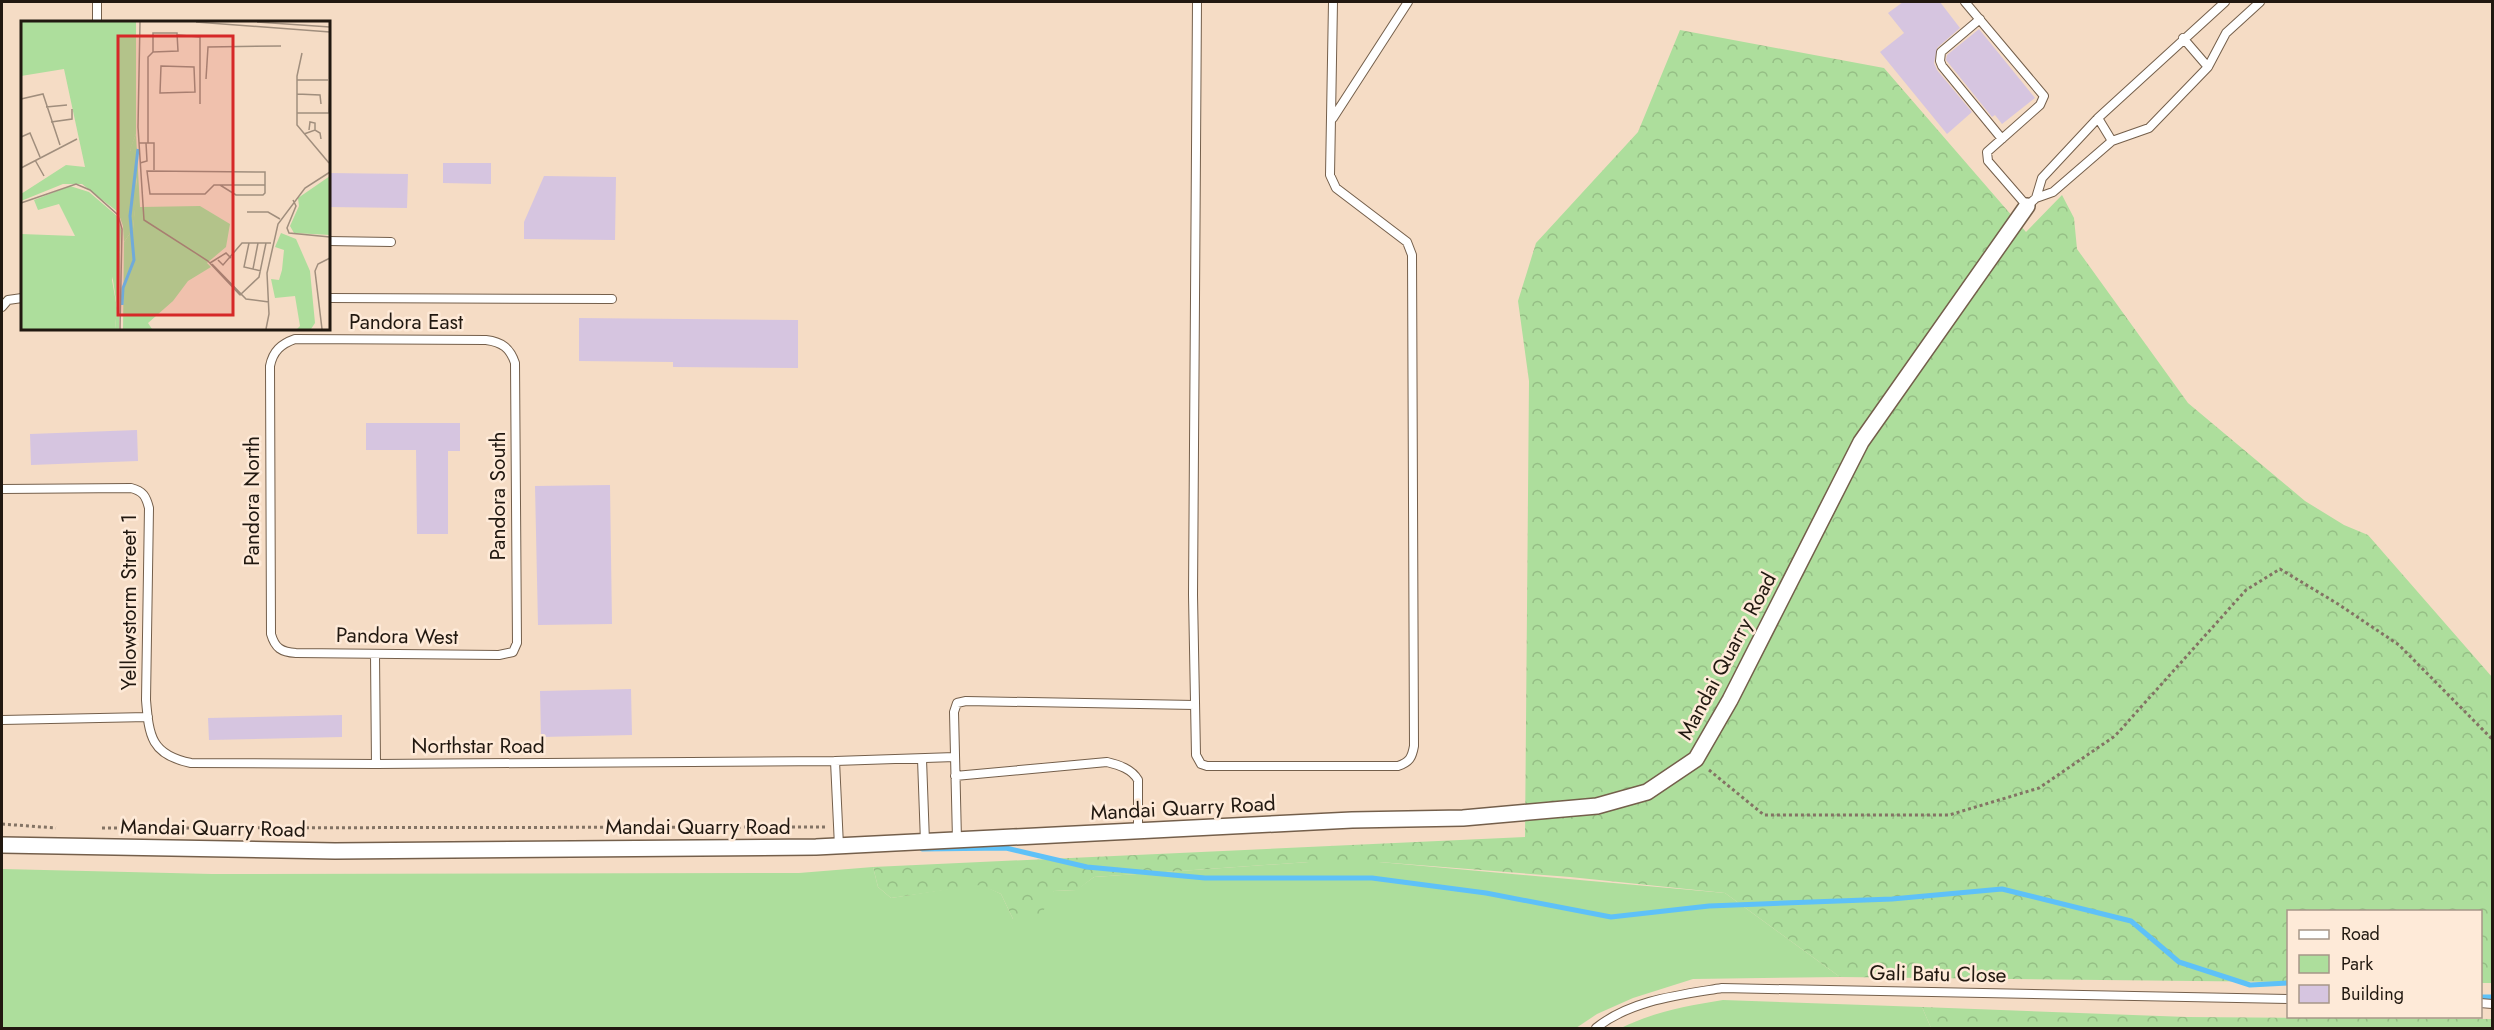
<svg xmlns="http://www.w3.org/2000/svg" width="2494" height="1030" font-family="Jost,sans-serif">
  <defs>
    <pattern id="forest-crowns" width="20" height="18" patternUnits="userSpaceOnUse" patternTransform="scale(1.5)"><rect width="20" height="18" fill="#adde9c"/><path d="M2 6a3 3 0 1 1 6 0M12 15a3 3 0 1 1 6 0" fill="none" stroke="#95be85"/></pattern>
  </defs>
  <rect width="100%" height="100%" fill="#f5dcc5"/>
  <path fill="#adde9c" d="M1309 862H1379L1725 893 1840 977 1693 979 1633 998 1597 1014 1576 1028H2V869L212 874 799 873 873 867 878 887 891 898 980 884 1001 894 1013 919 1054 891 1076 890 1094 877Z
    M1723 1000 1922 1007 1931 1028H1621C1654 1012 1686 1006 1723 1000Z"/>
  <path fill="url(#forest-crowns)" d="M1680 30 1884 68 2026 232 2062 195 2074 218 2077 249 2188 403 2305 501 2344 525 2368 535 2492 677V983H2481L2480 912H2288V982L1840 977 1725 893 1570 877 1379 862H1309L1094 877 1077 890 1054 891 1039 919H1013L1001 894 980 885 891 898 878 887 873 867 1525 837 1529 381 1518 301 1536 243 1638 132Z
    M1922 1007 2187 1017 2492 1019V1028H1931Z"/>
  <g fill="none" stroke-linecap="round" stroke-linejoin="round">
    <path stroke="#5ec1f8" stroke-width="5" d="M922 849 1006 848 1087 867 1205 878H1372L1486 893 1611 917 1709 906 1892 899 2002 889 2131 921 2179 962 2250 985 2288 983
      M2480 997H2492"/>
  </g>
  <path fill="#d6c5e0" d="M1903 2H1940L1960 28 1937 48 1934 63 1937 70 1972 112 1947 134 1880 52 1904 33 1888 13Z
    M1979 29 2035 98 2002 124 1995 115 1992 117 1946 60 1947 55Z
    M443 163H491V184L443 183Z
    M328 173 408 174 407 208 328 207Z
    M544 176 616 177 615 240 524 239V222Z
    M579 318 798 320V368L673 367V362L579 361Z
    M366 423H460V451H448V534H417L416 450H366Z
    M137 430 138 461 31 465 30 434Z
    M610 485 612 624 538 625 535 486Z
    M631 689 632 735 541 737 540 691Z
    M342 715V737L209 740 208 718Z"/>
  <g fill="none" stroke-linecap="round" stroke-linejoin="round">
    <g stroke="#745f4b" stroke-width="10">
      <path id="lane" d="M97 2V22
        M1197 2 1193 595 1196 755 1201 764 1207 766H1398C1410 762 1412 757 1414 746L1412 255 1407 242 1336 188 1330 175 1333 2
        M1965 2 2044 96 2040 105 1987 152 1988 161 2027 206 2036 198 2053 192 2112 141 2149 128 2208 67 2226 33 2260 2
        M1980 19 1941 52 1940 61 1942 66 2002 139
        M2183 38 2208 67
        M1333 118 1408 2
        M2098 118 2112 141
        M2036 198 2042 178 2098 118 2225 2
        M328 241 391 242
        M328 298 612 299
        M2 307 8 300 22 298
        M295 339 486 340C502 342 510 348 515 363L517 643 513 652 499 655 296 653C281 652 275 648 271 634L270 366C273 351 281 344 295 339Z
        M2 489 131 488C143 491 146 496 149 508L146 700C149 736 151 755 191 763L376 764 835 761 955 757
        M375 654 376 764
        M2 720 148 717
        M922 759 925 842
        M835 761 839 846
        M955 776 1107 762C1119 765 1132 769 1138 780V832
        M957 840 954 712 957 703 966 701 1195 705
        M2480 1003 2492 1004
        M1596 1028C1631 1000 1679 995 1722 988L2288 999"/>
    </g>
    <g stroke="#745f4b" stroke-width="18">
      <path id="street" d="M2 845 335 851 816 847 1352 820 1463 818 1597 806 1647 792 1696 759 1730 700 1861 442 2027 206"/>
    </g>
    <path stroke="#837364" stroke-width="3" stroke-dasharray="3 3" stroke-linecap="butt" d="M1709 770 1764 815H1949L2039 788 2115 736 2246 590 2280 569 2338 604 2399 645 2492 739
      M2 824 56 828
      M102 828 827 827"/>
    <use href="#lane" stroke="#fff" stroke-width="8"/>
    <use href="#street" stroke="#fff" stroke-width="15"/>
  </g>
  <g text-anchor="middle" stroke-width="5" stroke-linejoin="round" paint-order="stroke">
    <g font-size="21" fill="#211810" stroke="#feead8">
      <text x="406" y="329">Pandora East</text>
      <text transform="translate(498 496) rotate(-90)" y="7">Pandora South</text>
      <text transform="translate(252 501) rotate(-90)" y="7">Pandora North</text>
      <text transform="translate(129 602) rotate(-90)" y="7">Yellowstorm Street 1</text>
      <text transform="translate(397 636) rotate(1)" y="7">Pandora West</text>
      <text transform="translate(1727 656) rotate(-62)" y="7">Mandai Quarry Road</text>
      <text x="478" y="753">Northstar Road</text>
      <text transform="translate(1183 808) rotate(-3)" y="7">Mandai Quarry Road</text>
      <text x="698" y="834">Mandai Quarry Road</text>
      <text transform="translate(213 828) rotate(1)" y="7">Mandai Quarry Road</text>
      <text transform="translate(1938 974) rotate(1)" y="7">Gali Batu Close</text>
    </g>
  </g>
  <g transform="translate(21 21)">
    <rect width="309" height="309" fill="#f5dcc5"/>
    <path d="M0 1H115V113L109 129 114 137 116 169 112 208 103 221 102 205 97 191 61 163H42L0 180V173L45 144 64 146 43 48 0 55ZM49 165 68 171 96 195 100 208 99 230 91 259 96 287 94 308H0V213L54 215 38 183 17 189 13 179Z" fill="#adde9c"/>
    <path d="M115 113 119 186 179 185 209 203 205 226 186 242 190 246 167 260 152 280 127 302 131 308H102L103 221 112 208 116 161 109 128ZM309 155V214L273 212 269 205 278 185 277 177ZM260 212 275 218 289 250 294 302 290 308H276L279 305 274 275 254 277 250 258 258 259 261 249 263 229 254 226ZM99 230 98 308H94L96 287 91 252Z" fill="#adde9c"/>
    <path fill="none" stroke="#5ec1f8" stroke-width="3" d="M101 284 102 267 113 239 109 195 117 128"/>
    <path fill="none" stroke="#a08e7d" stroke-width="1.5" d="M119 1 117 106 123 199 187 240 219 274M175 1 309 11M236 1 309 6M132 12H156L157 30 132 31ZM157 14 179 16V83M281 32 276 55V104L308 142M140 45 173 46 174 71 139 72ZM185 58 187 26 260 25M276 59H307M276 73 299 74 300 83M0 78 22 73 39 124M25 86 46 84M276 92H309M308 92 309 54M30 101 51 98V88M288 109 289 101 294 102V109M283 113 294 109 299 112 300 118M0 116 9 112 19 136M118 122H133V149M127 122V36L132 31M14 139 23 155M119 142 126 140 125 122M0 147 56 118M199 164 215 174H242L244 172V151L126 150 129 173H184L193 164H244M272 179 275 185 266 207 268 212 309 216M0 182 55 163 69 169 97 194 101 208 99 308M226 191H247L259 198M228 222 223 246 240 250M197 239 202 244 221 222H250M189 242 205 232 210 237M191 243 225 278 248 281M232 248 237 222M219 274 238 256 245 222M245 308 248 293 246 252 257 203 284 167 309 151M301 308 294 250 297 243 309 237"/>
    <path fill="#d62828" fill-opacity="0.15" stroke="#d62828" stroke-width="3" d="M97 15H212V294H97Z"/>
    <rect width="309" height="309" fill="none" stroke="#211810" stroke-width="3"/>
  </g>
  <rect width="2494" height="1030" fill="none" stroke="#211810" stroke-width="6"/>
  <rect x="2287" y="910" width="195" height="108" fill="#feead8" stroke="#a69688" stroke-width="1.5"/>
  <rect x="2299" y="930" width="30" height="9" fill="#ffffff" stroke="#a69688" stroke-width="1.5"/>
  <text x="2341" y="940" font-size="18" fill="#211810">Road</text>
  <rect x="2299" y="955" width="30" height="18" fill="#adde9c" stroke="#a69688" stroke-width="1.5"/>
  <text x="2341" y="970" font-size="18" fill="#211810">Park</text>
  <rect x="2299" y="985" width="30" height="18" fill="#d6c5e0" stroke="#a69688" stroke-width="1.5"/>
  <text x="2341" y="1000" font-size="18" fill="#211810">Building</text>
</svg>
